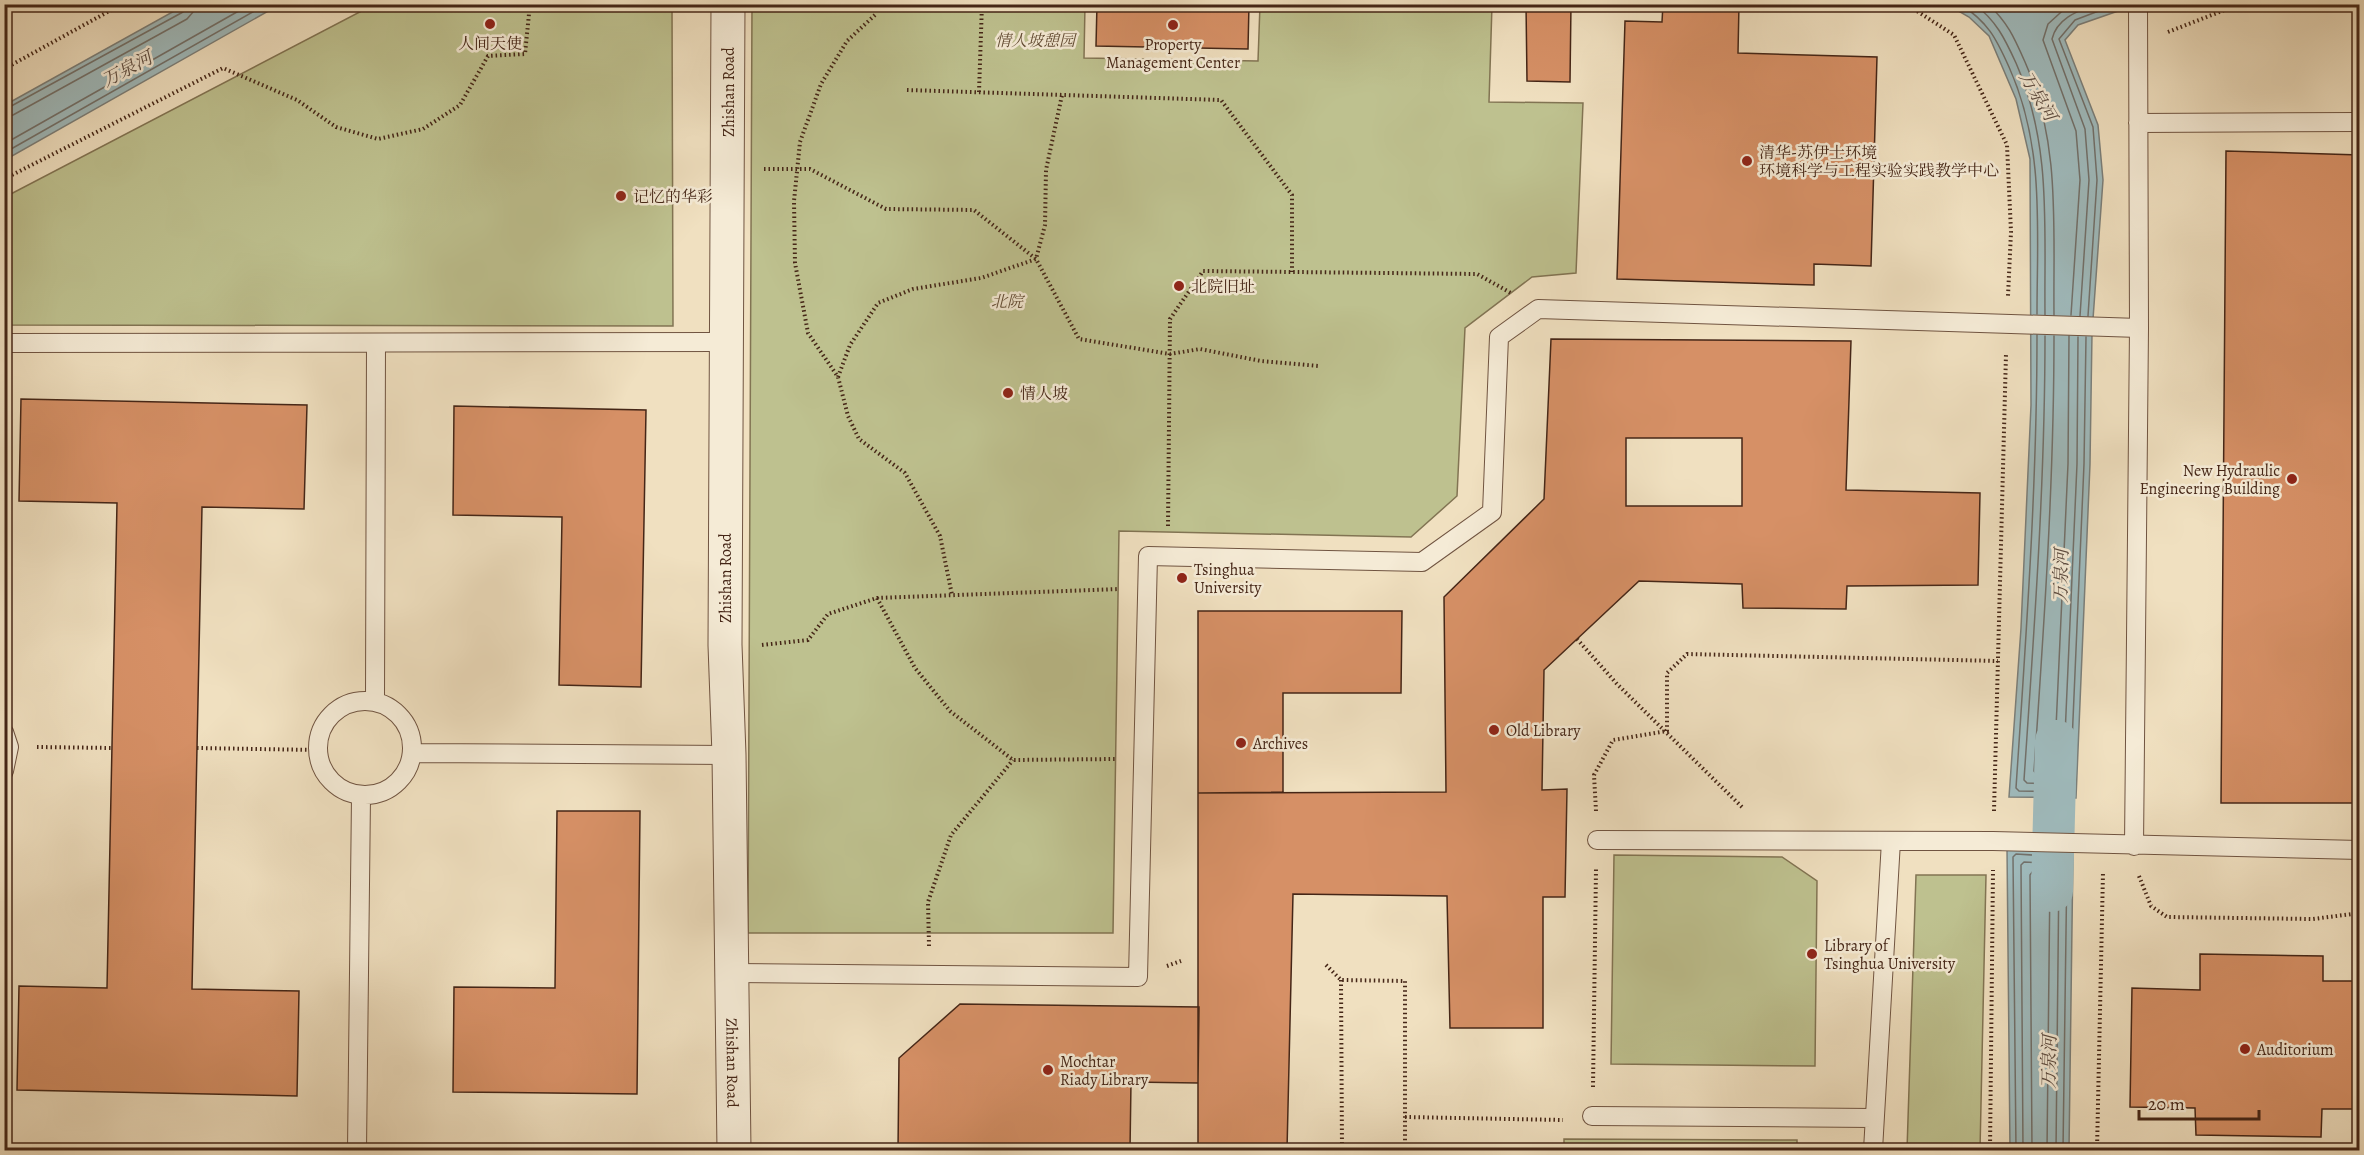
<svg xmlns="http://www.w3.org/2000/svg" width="2364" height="1155" font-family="Alegreya,'Noto Serif SC',serif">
  <rect width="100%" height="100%" fill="#f0e0c0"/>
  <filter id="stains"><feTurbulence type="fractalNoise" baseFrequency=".00333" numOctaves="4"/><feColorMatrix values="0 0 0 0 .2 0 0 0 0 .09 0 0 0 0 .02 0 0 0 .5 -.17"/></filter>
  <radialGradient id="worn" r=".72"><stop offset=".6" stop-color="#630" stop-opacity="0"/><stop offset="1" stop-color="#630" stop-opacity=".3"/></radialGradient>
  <path fill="#bec18f" stroke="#827453" stroke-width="1.5" d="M373 5H672L673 326 5 325V197Z
    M752 5H1085L1084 58 1258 61 1260 5H1492L1489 102 1583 103 1576 273 1532 277 1465 328 1457 496 1411 537 1119 531 1113 933H748Z
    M1614 855 1782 857 1817 881 1815 1066 1611 1064Z
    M1916 875H1986L1980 1150H1907Z
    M1564 1139 1797 1140V1150H1564Z"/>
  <path fill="#9fbabc" stroke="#7b7f7a" stroke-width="1.5" d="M2123 4 2124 9 2078 25 2065 40 2098 125 2103 180 2092 333 2090 464 2076 798 2009 797 2021 628 2031 405 2030 159 2016 99 1989 36 1969 17 1948 5Z
    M185 5H279L5 160V105Z
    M2007 847 2073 852 2069 1150H2010Z"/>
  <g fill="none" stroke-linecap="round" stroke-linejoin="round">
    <path stroke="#72706a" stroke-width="1.5" d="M1960 4C1988 22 1996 38 2009 67 2045 147 2037 229 2037 314
      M1974 4C1996 20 2005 39 2016 63 2052 145 2044 227 2045 315
      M1988 4C2008 23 2014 37 2025 62 2061 143 2053 228 2054 315
      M2070 4 2048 24 2043 40 2076 131 2080 180 2071 315
      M4 110 183 12 186 4
      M4 117 13 115 187 19 193 12 194 4
      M4 144 251 4
      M4 153 267 4
      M2080 316 2089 180 2085 129 2052 39C2057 18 2078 11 2096 4
      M2088 316 2097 180 2093 127 2059 39 2075 20 2117 4
      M2037 335C2037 486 2026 637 2016 788L2019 791 2067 792 2070 789 2084 464 2086 337
      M2045 336C2045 484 2034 632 2024 780L2027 783 2060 784 2063 781 2077 464 2078 337
      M2054 336C2054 481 2044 626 2034 771L2037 775H2052L2054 772 2068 464 2069 336
      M2016 1150 2013 857 2016 854 2064 857 2067 860 2063 1150
      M2023 1150 2021 865 2024 862 2057 864 2059 867 2056 1150
      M2032 1150 2030 875 2033 871 2048 873 2050 875 2047 1150"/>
    <path stroke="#9fbabc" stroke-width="42" d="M2052 891 2056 741"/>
  </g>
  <path fill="#d69066" stroke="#452617" stroke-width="1.5" fill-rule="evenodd" d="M1097 4H1249L1248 49 1096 46Z
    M1526 4H1571L1570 82 1527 81Z
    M1663 4H1739L1738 53 1877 57 1871 266 1814 264V285L1617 279 1625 21 1662 22Z
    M2226 151 2360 155V803H2221Z
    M1551 339 1851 341 1846 490 1980 493 1978 585 1847 586 1846 609 1743 608 1742 584 1639 581 1544 670 1542 790 1567 789 1565 897H1543V1028H1450L1447 896 1293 894 1287 1150H1198V793L1446 792 1444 597 1544 499ZM1626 438H1742V506H1626Z
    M21 399 307 405 304 509 202 507 192 989 299 991 297 1096 17 1090 19 986 107 988 117 503 19 501Z
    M454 406 646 410 641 687 559 685 562 517 453 515Z
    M1198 611H1402L1401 693H1283V792L1198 793Z
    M557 811H640L637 1094 453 1092 454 987 555 988Z
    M2200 954 2323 956V981H2360V1109H2322L2321 1137 2196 1135 2195 1108 2130 1107 2132 988 2200 990Z
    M960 1004 1199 1007 1198 1083 1131 1082 1130 1150H898L899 1058Z"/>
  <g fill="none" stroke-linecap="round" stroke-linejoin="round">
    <g stroke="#705441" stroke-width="20">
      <path id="lane" d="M2138 123 2360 122
        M4 343 725 342
        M318 748a47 47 0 1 1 94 0a47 47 0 1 1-94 0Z
        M375 701 376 343
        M4 732 9 747 4 771
        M412 753 729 755
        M1597 840 1993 841 2360 850
        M2134 846 2139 328 2138 4
        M732 973 1138 977 1148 556 1422 562 1492 512 1499 337 1538 309 2139 328
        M1592 1116 1874 1118
        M357 1150 361 796
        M1873 1150 1891 841"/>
    </g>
    <g stroke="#705441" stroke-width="35">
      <g id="street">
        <path id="s1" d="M728 4 725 645 729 755 734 1150"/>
      </g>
    </g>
    <path stroke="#452617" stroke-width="4" stroke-dasharray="1.5 3" stroke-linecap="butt" d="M1906 4 1954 35 2007 145 2011 232 2008 296
      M875 15 847 41 821 84 800 142 794 201 795 263 808 333 838 377 848 416 859 439 905 473 940 536 952 595
      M2168 32 2240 4
      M4 69 122 4
      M907 90 1221 100 1292 195V272
      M979 92 982 4
      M764 169H810L886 209 974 210 1036 259 1079 339 1170 354 1200 349 1261 361 1319 366
      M4 179 223 68 297 100 336 127 378 139 423 129 460 105 488 56 525 54 530 4
      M838 377 850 345 878 303 913 289 981 278 1036 259 1045 225 1046 170 1062 95
      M1168 526 1170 319 1203 271 1477 274 1511 293
      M877 598 915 668 950 711 1013 760 1115 759
      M1577 639 1617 684 1744 809
      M762 645 808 640 828 614 877 598 1119 589
      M37 747 112 748
      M197 748 317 750
      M1596 811 1594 775 1613 740 1667 731V673L1687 654 1998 661
      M1994 811 2006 354
      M2139 876 2151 906 2167 917 2313 919 2360 913
      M929 946 928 902 951 835 1013 760
      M1326 965 1341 980 1405 981V1150
      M1167 966 1181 961
      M1341 980 1342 1150
      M1593 1087 1596 869
      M1405 1117 1563 1120
      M1990 1150 1993 870
      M2097 1150 2103 872"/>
    <use href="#lane" stroke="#f5ebd6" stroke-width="18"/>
    <use href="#street" stroke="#f5ebd6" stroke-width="33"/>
  </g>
  <g fill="#8f2418" stroke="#f5ebd6" stroke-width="2">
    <circle cx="490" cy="24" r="6"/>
    <circle cx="1173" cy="25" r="6"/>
    <circle cx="1747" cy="161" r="6"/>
    <circle cx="621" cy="196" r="6"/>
    <circle cx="1179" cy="286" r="6"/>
    <circle cx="1008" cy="393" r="6"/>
    <circle cx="2292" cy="479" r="6"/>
    <circle cx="1182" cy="578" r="6"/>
    <circle cx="1494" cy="730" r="6"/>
    <circle cx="1241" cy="743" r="6"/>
    <circle cx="1812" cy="954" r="6"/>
    <circle cx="2245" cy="1049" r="6"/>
    <circle cx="1048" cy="1070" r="6"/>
  </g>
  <g text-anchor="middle" stroke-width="5" stroke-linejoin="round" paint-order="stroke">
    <g font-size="16" font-style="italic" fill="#634d35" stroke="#f5ebd6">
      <text x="1035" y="46">情人坡憩园</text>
      <text x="1007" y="307">北院</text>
    </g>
    <g font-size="16" fill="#452617" stroke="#f5ebd6" text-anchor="start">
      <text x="490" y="49" text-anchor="middle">人间天使</text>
      <text x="1173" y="50" text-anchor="middle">Property<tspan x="1173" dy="18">Management Center</tspan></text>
      <text x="1759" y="158">清华-苏伊士环境<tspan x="1759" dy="18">环境科学与工程实验实践教学中心</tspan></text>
      <text x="633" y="202">记忆的华彩</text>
      <text x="1191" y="292">北院旧址</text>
      <text x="1020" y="399">情人坡</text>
      <text x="2280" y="476" text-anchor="end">New Hydraulic<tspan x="2280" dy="18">Engineering Building</tspan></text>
      <text x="1194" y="575">Tsinghua<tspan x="1194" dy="18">University</tspan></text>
      <text x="1506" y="736">Old Library</text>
      <text x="1253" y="749">Archives</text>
      <text x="1824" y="951">Library of<tspan x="1824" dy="18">Tsinghua University</tspan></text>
      <text x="2257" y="1055">Auditorium</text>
      <text x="1060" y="1067">Mochtar<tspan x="1060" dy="18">Riady Library</tspan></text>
    </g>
    <g font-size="16" fill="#452617" stroke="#f5ebd6">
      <text transform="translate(728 92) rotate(-90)" y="6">Zhishan Road</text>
      <text transform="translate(725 578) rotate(-90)" y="6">Zhishan Road</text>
      <text dy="6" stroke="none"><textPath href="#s1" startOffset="1059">Zhishan Road</textPath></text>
    </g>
    <g font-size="18" font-style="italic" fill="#5c4b40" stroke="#f5ebd6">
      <text transform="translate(127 69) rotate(-28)" y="6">万泉河</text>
      <text transform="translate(2038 96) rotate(59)" y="6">万泉河</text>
      <text transform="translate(2061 576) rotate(-89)" y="6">万泉河</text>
      <text transform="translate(2049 1062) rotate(-89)" y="6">万泉河</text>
    </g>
  </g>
  <rect width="2364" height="1155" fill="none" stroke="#f0e0c0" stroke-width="24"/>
  <rect x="6" y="6" width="2352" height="1143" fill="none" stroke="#452617" stroke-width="3"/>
  <rect x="12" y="12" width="2340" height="1131" fill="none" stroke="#452617" stroke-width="1.5"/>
  <path d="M2139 1110v9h120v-9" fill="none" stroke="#452617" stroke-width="3"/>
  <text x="2148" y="1110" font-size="18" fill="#452617" stroke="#f5ebd6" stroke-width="4.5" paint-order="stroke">20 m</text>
  <rect width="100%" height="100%" filter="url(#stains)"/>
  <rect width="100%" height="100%" fill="url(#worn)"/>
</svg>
